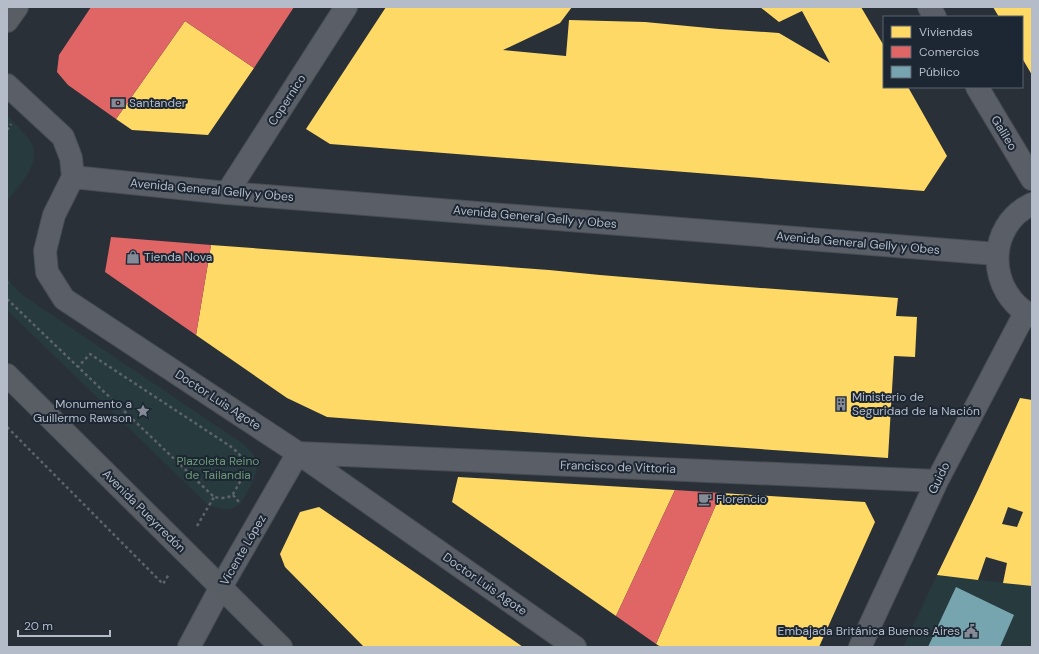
<svg xmlns="http://www.w3.org/2000/svg" width="1039" height="654" font-family="'DM Sans',sans-serif">
  <rect width="100%" height="100%" fill="#2a3038"/>
  <path fill="#273a3e" d="M7 115C15 124 24 132 30 141 44 162 19 185 7 201Z
    M7 276 13 286 24 296 242 443C246 446 250 450 253 454 263 470 249 489 241 503 231 513 217 509 206 503L7 310Z
    M937 575 1032 586V647H903Z"/>
  <path fill="#ffd966" fill-rule="evenodd" d="M386 7H572L560 23 503 50 566 56 569 20 645 22 719 29 779 33 830 63 802 11 779 22 760 7H861L884 46V87H908L947 156 924 191 330 144 306 129Z
    M993 7H1032V75L1022 58V17H999Z
    M185 21 254 68 208 135 132 130 116 119Z
    M211 245 549 270 600 275 708 284 898 298 896 316 917 317 915 357 894 356 888 458 588 437 327 417 287 398 196 335Z
    M1020 398 1032 400V586L1003 583 1007 563 986 557 978 580 937 575 978 490ZM1008 507 1023 512 1017 527 1002 524Z
    M458 477 608 486 675 490 616 616 452 502Z
    M721 493 865 502 875 522 819 647H661L656 644Z
    M319 507 432 584 523 647H364L285 567 280 554 300 512Z"/>
  <path fill="#e06666" d="M91 7H294L254 68 185 21 116 119 68 85 57 72 59 55Z
    M111 237 211 245 196 335 105 272Z
    M675 490 721 493 656 644 616 616Z"/>
  <path fill="#76a5af" d="M956 587 1014 615 1000 647H928Z"/>
  <g fill="none" stroke-linecap="round" stroke-linejoin="round">
    <g stroke="#484c53" stroke-width="24">
      <path id="minor" d="M929 7 935 17
        M7 85 63 137 71 158 73 177 54 215 45 251 47 272 64 299 298 453 575 647
        M977 87 1032 179
        M73 177 227 193 997 254
        M227 193 346 7
        M1032 204C985 226 987 293 1032 316
        M298 453 937 481
        M189 647 221 587 298 453
        M860 647 937 481 1025 313"/>
    </g>
    <g stroke="#484c53" stroke-width="24">
      <path id="secondary" d="M7 21 17 7
        M7 375 281 647"/>
    </g>
    <path stroke="#5d636a" stroke-width="2.5" stroke-dasharray="3 3" stroke-linecap="butt" d="M7 130 11 124
      M7 283 8 282
      M7 299 214 497C219 498 227 499 232 495 234 493 236 489 237 487 242 478 247 471 243 460 240 454 235 450 230 446L90 354 78 367
      M7 427 163 584 169 574
      M244 475 253 479
      M233 495 239 502
      M197 526 214 497"/>
    <use href="#minor" stroke="#5a5e66" stroke-width="22"/>
    <use href="#secondary" stroke="#595d64" stroke-width="22"/>
  </g>
  <defs>
    <g id="bank-bare" transform="scale(1.08)"><path d="M-6-4H6V4H-6ZM0-2.3a2.3 2.3 0 1 0 0 4.6a2.3 2.3 0 1 0 0-4.6Z" fill="#848b96" stroke="#1d2633" stroke-width="2.5" paint-order="stroke"/></g>
    <g id="shop-bare" transform="scale(1.08)"><path d="M-5-2.5h2.3a2.7 3.5 0 0 1 5.4 0H5L5.5 6h-11ZM-1.5-2.5h3a1.5 2.3 0 0 0-3 0Z" fill="#848b96" stroke="#1d2633" stroke-width="2.5" paint-order="stroke"/></g>
    <g id="building-bare" transform="scale(1.08)"><path d="M-4-6H4V6H1V3H-1V6H-4ZM-2.5-4.3h1.7v1.8h-1.7ZM.8-4.3h1.7v1.8H.8ZM-2.5-1h1.7V.8h-1.7ZM.8-1h1.7V.8H.8Z" fill="#848b96" stroke="#1d2633" stroke-width="2.5" paint-order="stroke"/></g>
    <g id="sight-bare" transform="scale(1.08)"><path d="M0-6L1.8-2.2L6-1.7L2.9 1.2L3.7 5.4L0 3.3L-3.7 5.4L-2.9 1.2L-6-1.7L-1.8-2.2Z" fill="#848b96" stroke="#1d2633" stroke-width="2.5" paint-order="stroke"/></g>
    <g id="cafe-bare" transform="scale(1.08)"><path d="M-5.5-4.5H6V0H3Q3 3.5 0 3.5H-2.5Q-5.5 3.5-5.5 0ZM3-3.2v2h1.7v-2ZM-6 4.5H4V6H-6Z" fill="#848b96" stroke="#1d2633" stroke-width="2.5" paint-order="stroke"/></g>
    <g id="civic-bare" transform="scale(1.08)"><path d="M-.6-6.5H3V-4.5H.6V-3L4-1V1h2V6H-6V1h2V-1L-.6-3ZM-1.2 2.5V6h2.4V2.5Z" fill="#848b96" stroke="#1d2633" stroke-width="2.5" paint-order="stroke"/></g>
  </defs>
  <g fill-rule="evenodd">
    <use href="#bank-bare" x="118" y="103"/>
    <use href="#shop-bare" x="133" y="257"/>
    <use href="#building-bare" x="841" y="404"/>
    <use href="#sight-bare" x="143" y="411"/>
    <use href="#cafe-bare" x="705" y="499"/>
    <use href="#civic-bare" x="971" y="631"/>
  </g>
  <g text-anchor="middle" stroke-width="4" stroke-linejoin="round" paint-order="stroke">
    <g font-size="12" fill="#b4bcc9" stroke="#1d2633">
      <text transform="translate(287 100) rotate(-57)" y="4">Copernico</text>
      <text transform="translate(1004 133) rotate(59)" y="4">Galileo</text>
      <text transform="translate(212 190) rotate(5)" y="4">Avenida General Gelly y Obes</text>
      <text transform="translate(535 217) rotate(5)" y="4">Avenida General Gelly y Obes</text>
      <text transform="translate(858 243) rotate(5)" y="4">Avenida General Gelly y Obes</text>
      <text transform="translate(218 400) rotate(33)" y="4">Doctor Luis Agote</text>
      <text transform="translate(618 467) rotate(2)" y="4">Francisco de Vittoria</text>
      <text transform="translate(939 478) rotate(-64)" y="4">Guido</text>
      <text transform="translate(144 511) rotate(45)" y="4">Avenida Pueyrredón</text>
      <text transform="translate(243 550) rotate(-60)" y="4">Vicente López</text>
      <text transform="translate(485 584) rotate(35)" y="4">Doctor Luis Agote</text>
    </g>
    <g font-size="12" fill="#b4bcc9" stroke="#1d2633" text-anchor="start">
      <text x="129" y="107">Santander</text>
      <text x="144" y="261">Tienda Nova</text>
      <text x="852" y="401">Ministerio de<tspan x="852" dy="14">Seguridad de la Nación</tspan></text>
      <text x="132" y="408" text-anchor="end">Monumento a<tspan x="132" dy="14">Guillermo Rawson</tspan></text>
      <text x="716" y="503">Florencio</text>
      <text x="960" y="635" text-anchor="end">Embajada Británica Buenos Aires</text>
    </g>
    <g font-size="12" fill="#6b9a76" stroke="#1d2633">
      <text x="218" y="465">Plazoleta Reino<tspan x="218" dy="14">de Tailandia</tspan></text>
    </g>
  </g>
  <rect width="1039" height="654" fill="none" stroke="#b4bcc9" stroke-width="16"/>
  <rect x="883" y="16" width="140" height="72" fill="#1d2633" stroke="#59626f"/>
  <rect x="891" y="26" width="20" height="12" fill="#ffd966" stroke="#59626f"/>
  <text x="919" y="36" font-size="12" fill="#b4bcc9">Viviendas</text>
  <rect x="891" y="46" width="20" height="12" fill="#e06666" stroke="#59626f"/>
  <text x="919" y="56" font-size="12" fill="#b4bcc9">Comercios</text>
  <rect x="891" y="66" width="20" height="12" fill="#76a5af" stroke="#59626f"/>
  <text x="919" y="76" font-size="12" fill="#b4bcc9">Público</text>
  <path d="M18 630v6h92v-6" fill="none" stroke="#b4bcc9" stroke-width="2"/>
  <text x="24" y="630" font-size="12" fill="#b4bcc9" stroke="#1d2633" stroke-width="3" paint-order="stroke">20 m</text>
</svg>
